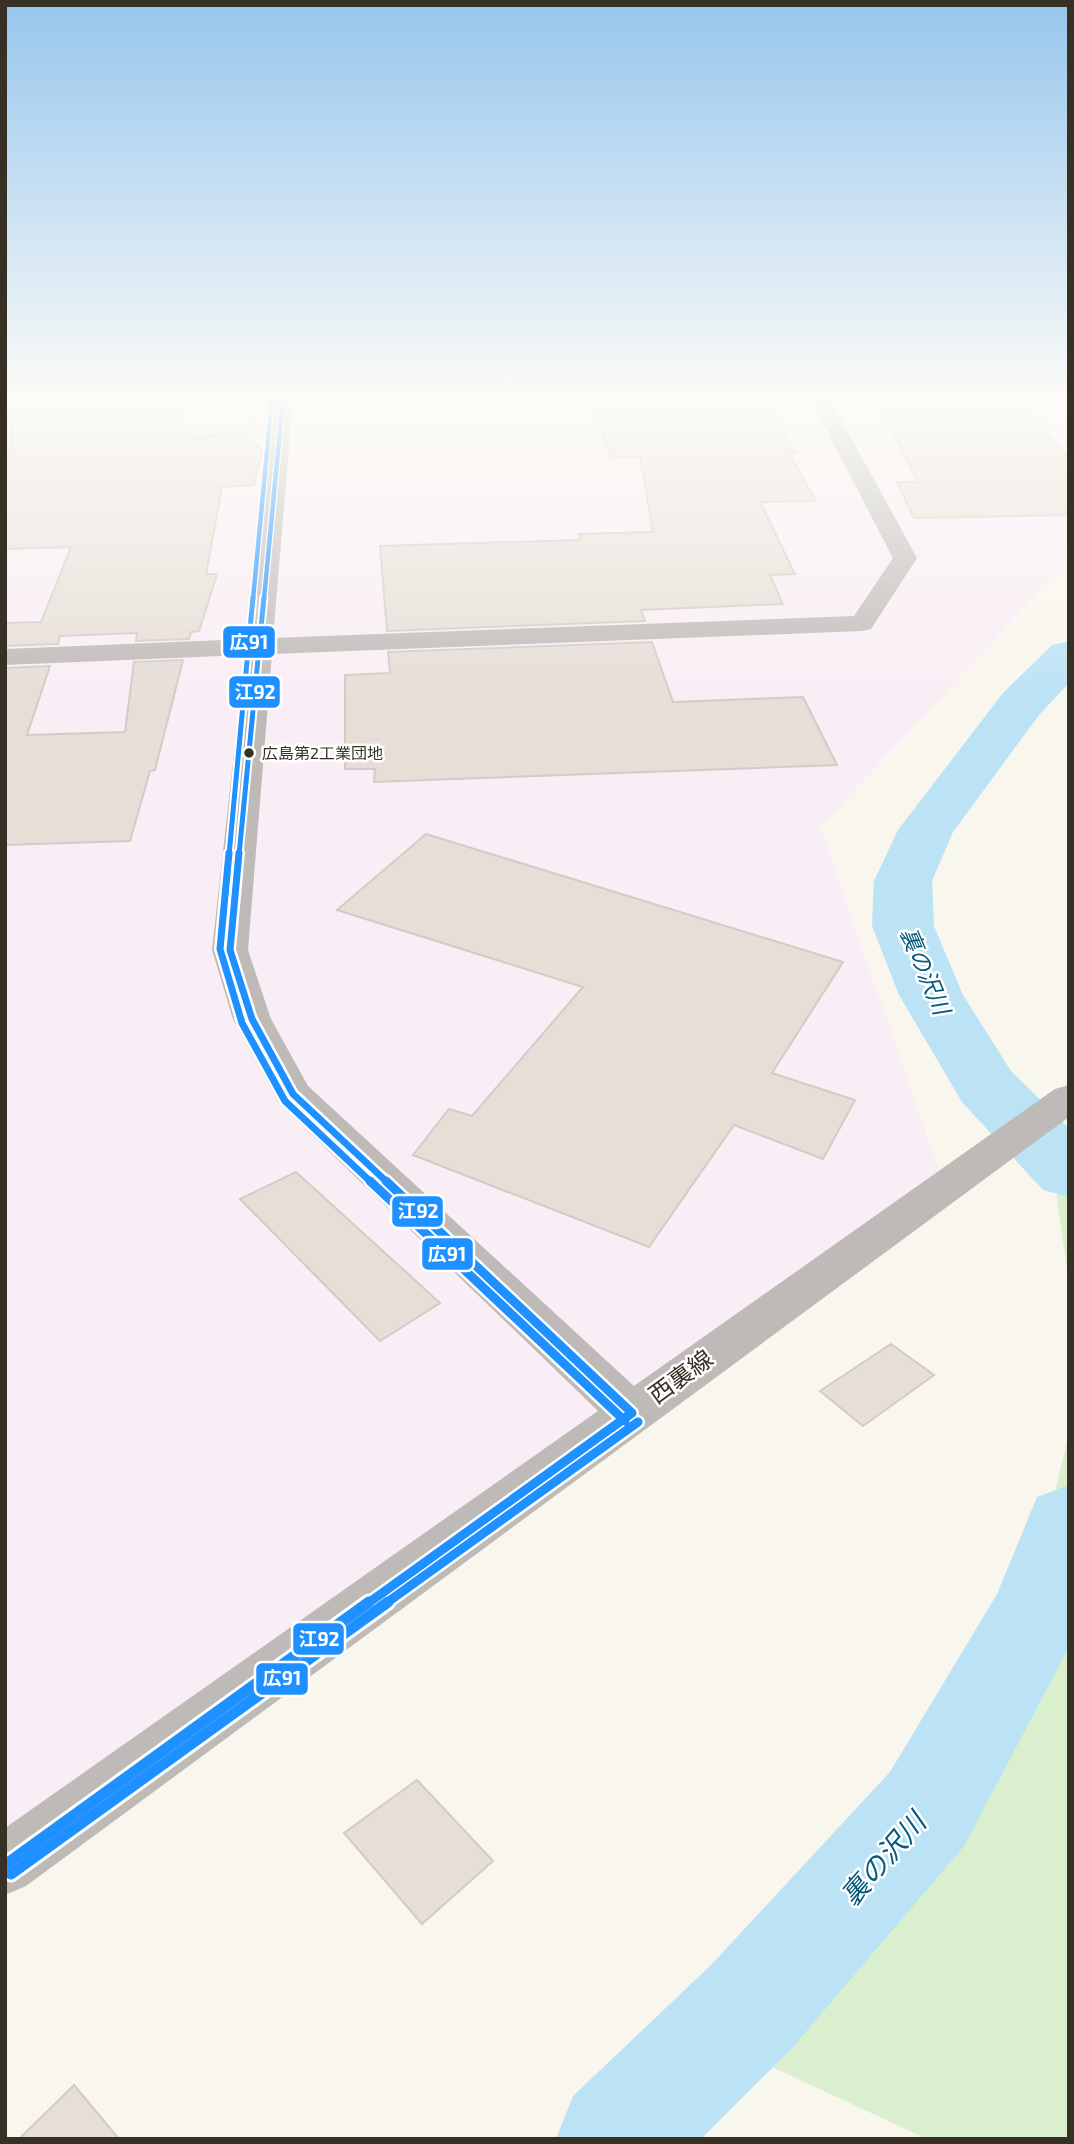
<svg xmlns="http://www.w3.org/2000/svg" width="1074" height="2144" font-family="'Exo 2','Noto Sans JP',sans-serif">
  <rect width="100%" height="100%" fill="#f9f6ee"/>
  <path fill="#f9eef5" d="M5 399H1069V560L820 827 945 1187 5 1861Z"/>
  <path fill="#d9efce" d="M1069 1148V1284L1052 1161Z
    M1069 1433V2139H927L742 2053 1027 1611Z"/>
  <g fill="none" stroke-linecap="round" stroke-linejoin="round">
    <path fill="#bce2f5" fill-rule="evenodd" d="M1069 641V683L1039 715 953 832 932 881 934 926 963 995 1011 1071 1069 1128V1197L1043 1190 962 1102 899 995 872 926 874 881 898 830 1003 693 1052 645Z
      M1069 1485V1647L964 1846 793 2047 701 2139H556L573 2096 711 1965 890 1772 997 1594 1037 1497Z"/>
  </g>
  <path fill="#e6ded7" stroke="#d3cbc5" stroke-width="2" d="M14 399H176L177 418 195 438 241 431 257 445 262 451 254 485 222 487 206 574H217L199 631 191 632 189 639 136 641 137 633 60 636 58 644 5 646V623L41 622 71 547 5 549V460H9Z
    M589 399H766L796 453H789L816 501 760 502 795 574 770 575 783 604 641 610 645 621 387 631 380 546 580 540 579 534 653 532 640 457 611 458Z
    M1027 410 1069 458V515L914 518 897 482H918L882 411Z
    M652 642 673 702 803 697 837 765 374 782 375 769H345V675L390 673 388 652Z
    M183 660 155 770 150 771 130 841 5 845V668L50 666 27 735 125 732 134 662Z
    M426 834 843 962 772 1073 855 1100 823 1159 734 1125 649 1247 413 1155 449 1109 472 1116 583 987 337 910Z
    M296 1172 440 1303 380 1341 240 1199Z
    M891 1344 934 1375 863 1426 820 1391Z
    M417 1780 493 1861 422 1924 344 1833Z
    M74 2085 119 2139H19Z"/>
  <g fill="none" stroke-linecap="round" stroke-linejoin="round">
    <path fill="#bebab8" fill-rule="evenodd" d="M273 399H293L273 638 854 616 893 558 810 399H830L917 558 871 629 862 631 272 654 248 950 271 1019 308 1086 634 1386 1055 1089 1069 1085V1117L26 1886 5 1895V1828L598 1411 279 1103 233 1019 212 950 245 655 5 665V649L247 639Z"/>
    <g stroke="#fff" stroke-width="7">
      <path id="bus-1-far4" d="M264 599 283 399"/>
    </g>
    <g stroke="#fff" stroke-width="9">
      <path id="bus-1-far3" d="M239 855 264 597"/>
    </g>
    <g stroke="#fff" stroke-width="12">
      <path id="bus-1-far2" d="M239 853 230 950 252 1019 293 1094 388 1183"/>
    </g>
    <g stroke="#fff" stroke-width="14">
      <path id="bus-1-far1" d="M386 1181 632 1413
        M367 1604 632 1413"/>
    </g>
    <g stroke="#fff" stroke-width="17">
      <path id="bus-1" d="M5 1865 369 1602"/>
    </g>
    <g stroke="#fff" stroke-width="7">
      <path id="bus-2-far4" d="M253 599 272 399"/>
    </g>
    <g stroke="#fff" stroke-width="9">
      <path id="bus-2-far3" d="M229 855 253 597"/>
    </g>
    <g stroke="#fff" stroke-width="12">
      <path id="bus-2-far2" d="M229 853 220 949 242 1023 285 1101 372 1183"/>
    </g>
    <g stroke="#fff" stroke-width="14">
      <path id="bus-2-far1" d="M370 1181 625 1421
        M385 1604 638 1422"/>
    </g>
    <g stroke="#fff" stroke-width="17">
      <path id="bus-2" d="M11 1874 388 1602"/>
    </g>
    <use href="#bus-1-far4" stroke="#1e90ff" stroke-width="4.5"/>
    <use href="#bus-1-far3" stroke="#1e90ff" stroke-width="5"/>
    <use href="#bus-1-far2" stroke="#1e90ff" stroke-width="7"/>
    <use href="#bus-1-far1" stroke="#1e90ff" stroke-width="9"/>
    <use href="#bus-1" stroke="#1e90ff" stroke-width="11"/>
    <use href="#bus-2-far4" stroke="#1e90ff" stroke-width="4.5"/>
    <use href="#bus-2-far3" stroke="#1e90ff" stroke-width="5"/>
    <use href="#bus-2-far2" stroke="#1e90ff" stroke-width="7"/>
    <use href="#bus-2-far1" stroke="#1e90ff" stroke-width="9"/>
    <use href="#bus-2" stroke="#1e90ff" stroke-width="11"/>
  </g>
  <linearGradient id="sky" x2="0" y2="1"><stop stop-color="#96c6ed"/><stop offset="0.57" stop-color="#fcfbf7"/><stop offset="1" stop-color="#fcfbf7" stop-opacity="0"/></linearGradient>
  <rect width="1074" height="699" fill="url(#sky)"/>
  <circle fill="#363124" stroke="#fff" stroke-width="2.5" cx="249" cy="753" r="6"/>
  <g text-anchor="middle" stroke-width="5" stroke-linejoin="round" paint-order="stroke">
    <g font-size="16" fill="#363124" stroke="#fff" text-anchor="start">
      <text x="262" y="759">広島第2工業団地</text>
    </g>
    <g font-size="23" font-style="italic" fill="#065a7c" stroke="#fff">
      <text transform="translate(925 971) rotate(67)" y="8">裏の沢川</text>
    </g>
    <g font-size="24" fill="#363124" stroke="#fff">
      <text transform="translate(681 1377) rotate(-36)" y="8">西裏線</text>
    </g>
    <g font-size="28" font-style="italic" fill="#065a7c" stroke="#fff">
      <text transform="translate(883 1859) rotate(-49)" y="10">裏の沢川</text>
    </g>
  </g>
  <g stroke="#fff" stroke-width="2.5">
    <rect x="222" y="625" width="54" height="34" rx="7" fill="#1e90ff"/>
    <rect x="228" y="675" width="53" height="34" rx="7" fill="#1e90ff"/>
    <rect x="391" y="1195" width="53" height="33" rx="7" fill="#1e90ff"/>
    <rect x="421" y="1237" width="53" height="34" rx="7" fill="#1e90ff"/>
    <rect x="292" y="1622" width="53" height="34" rx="7" fill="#1e90ff"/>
    <rect x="255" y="1662" width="54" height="34" rx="7" fill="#1e90ff"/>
  </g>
  <g font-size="19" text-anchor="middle" font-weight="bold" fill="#fff">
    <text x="249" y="649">広91</text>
    <text x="255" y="699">江92</text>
    <text x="418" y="1218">江92</text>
    <text x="447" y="1261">広91</text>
    <text x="319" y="1646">江92</text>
    <text x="282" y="1685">広91</text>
  </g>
  <rect width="1074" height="2144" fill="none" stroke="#363124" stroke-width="14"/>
</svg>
